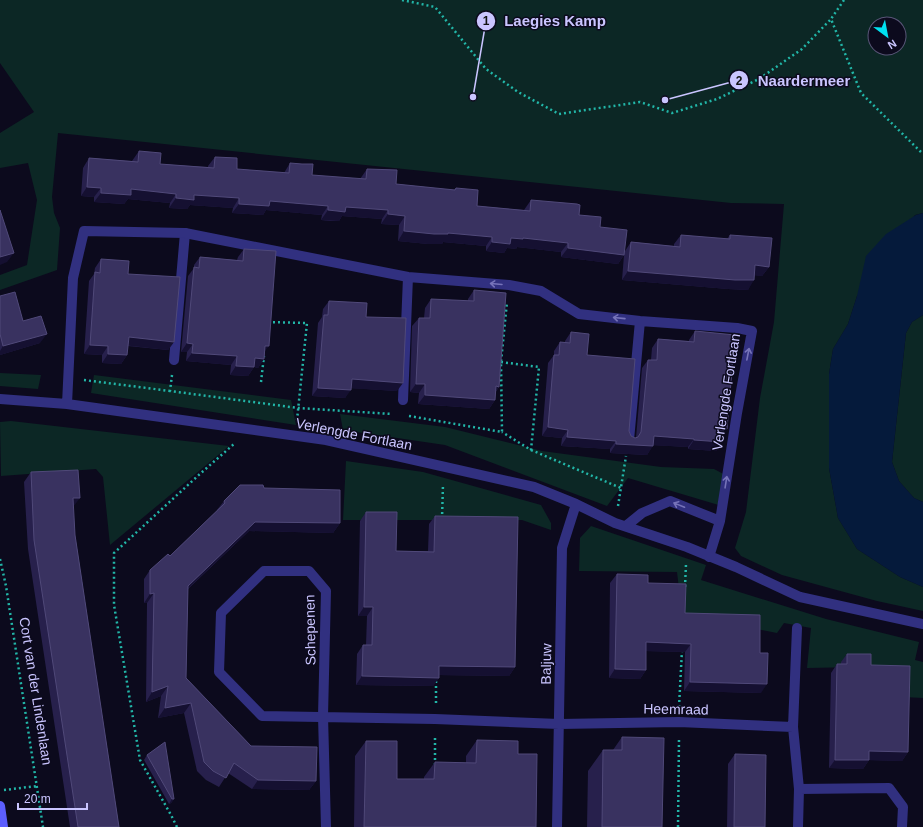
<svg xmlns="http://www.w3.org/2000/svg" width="923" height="827" font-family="Arial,sans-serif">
  <rect width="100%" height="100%" fill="#0c0a1d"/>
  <path fill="#0c2725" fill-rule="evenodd" d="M0 0H923V213L915 215 857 296 848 324 833 349 829 374V468L838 518 857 549 900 577 923 587V611L877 601 782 575 741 556 735 548 746 512 760 398 774 322 784 204 731 203 58 133 52 197 54 213 60 228 57 270 0 290V275L27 265 37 200 28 163 0 168V133L34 112 0 63ZM875 24H899V48H875Z
    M923 315V502L914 498 899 481 892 462 906 333 912 322Z
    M0 373 41 375 38 389 0 386Z
    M94 375 291 400 296 425 91 393Z
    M340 414 445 427 542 451 661 467 714 469 729 477 722 506 628 478 607 506 445 445 343 430Z
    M11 421 229 446 110 545 103 477 96 469 1 476 0 422Z
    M346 461 423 472 541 505 551 523V530L522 520H343Z
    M591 526 706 565 701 580 826 619 919 642 915 660 923 662V698L904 697 908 666 807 668 811 628 784 623 777 633 682 614 677 572 579 571 580 538Z"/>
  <path fill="#051a3b" d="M923 213V315L912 322 906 333 892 462 899 481 914 498 923 502V587L900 577 857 549 838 518 829 468V374L833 349 848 324 857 296 866 256 886 234 916 215Z"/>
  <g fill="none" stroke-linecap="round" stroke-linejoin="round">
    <path stroke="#22b6a8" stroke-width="2.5" stroke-dasharray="2 3" stroke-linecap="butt" d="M402 0 435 7 486 69 518 92 559 114 640 102 672 113 717 99 759 79 802 49 831 19
      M844 0 831 19 861 93 923 154
      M268 322 307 323 297 420
      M501 362 539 367 531 450 502 432
      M172 375 170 391 298 408 392 414
      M84 380 170 391
      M261 382 264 356
      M409 416 502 432 501 362 507 302
      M531 450 621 488
      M618 506 626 456
      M442 519 443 484
      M0 559 6 586 43 827
      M685 587 686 564
      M436 703V680
      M679 707 682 650
      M435 765V736
      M4 790 37 786
      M177 827 171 815 140 760 114 605V553L201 473 234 444
      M678 827 679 738"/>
    <path stroke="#313080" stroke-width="10" d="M174 360 185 233"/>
    <path stroke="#313080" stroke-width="10" d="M0 399 67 404 326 440 534 487 576 504 615 523 687 547 736 567 800 597 923 624
      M403 400 408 277
      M67 404 73 278 84 231 185 233 408 277 509 285 541 291 579 314 640 321 737 328 752 331 737 413 720 521
      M629 440 640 321
      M626 526 642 513 670 501 720 521 709 557
      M797 628 793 727 799 789 798 827
      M799 789 889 788 903 807 902 827
      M326 827 323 716 326 591 309 571H264L221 613 219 672 262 716 435 719 559 724 679 722 793 727
      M557 827 562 548 576 504"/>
    <path stroke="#5c5eff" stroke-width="10" d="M0 806 3 827"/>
  </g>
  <path fill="#27204c" d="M139 151 160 164 208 167V166L215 157 237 169 284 173 290 163 312 175 360 179 367 169 396 184 454 190 456 188 477 206 524 210 531 200 579 215 600 227 625 251 631 242 674 246V244L681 235 727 239 730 235 769 267 762 276 755 275 748 290 728 289 622 280 624 255 618 264 561 257V252L517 247 516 249 507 248 504 253 486 251V246L443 242 442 244H428L398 241 399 225 381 224 382 219 342 216 339 221H330L321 220 322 215 266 210 263 215 232 213 233 208 190 205 187 209 169 208 170 203 128 199 124 204 94 202V197L81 196 83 168 89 158 132 161Z
    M244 249 265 352 264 359 258 368 254 367 248 376 230 375 231 365 186 361 187 352H181L188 276 194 268V265L200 257 237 260 238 257Z
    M101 259 128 274 174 342 168 350 128 346 127 355 121 364 102 363V355L84 354 89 281 94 274 95 268Z
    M474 290 499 387 495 393V400L489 409 418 404 419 393 410 392 412 326 419 318H424L425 308 431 299 468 301V299Z
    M0 296 23 321 40 343 0 355Z
    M329 301 366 317 397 391 351 388 345 398 312 396 318 323 322 317 323 309Z
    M695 331 723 434 722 442 716 451 688 449V447L653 445 647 455 610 453V449L561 446 562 438 542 436 548 363 554 355V351L560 342H565V341L571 332 587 355 629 431 631 436 635 438H636L642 368 648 360H651L652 348 658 339 689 341V340Z
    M31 472 73 507 75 535 119 827H70L28 549 24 482Z
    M264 488 340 523 333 533 249 531 188 589 186 678 251 746 316 781 309 790 252 789 228 773 219 787 206 780 197 771 184 713 158 718 161 696 146 702 147 603H144V579L150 570 170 556 218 510H217L224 501Z
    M366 512 396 551H428L429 524 435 516 515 667 509 676 439 675V678L433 686 356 685 357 654 363 645H366L367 616H358L360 521Z
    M617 574 648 583 685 613 761 693 684 691 685 652 646 651V670L640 679 609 678 610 583Z
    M847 654 871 665 908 752 902 761 869 760 863 769 829 768 831 673 837 664H841V662Z
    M622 737 662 827H587L588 771 603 750H613Z
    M477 740 518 754 536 827H354L355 756 366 741 397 779H424V777L435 762 466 763V756Z
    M735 754 765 827H727L728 764Z
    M147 755 174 799 171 803 169 804 144 760Z"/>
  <path fill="#151031" d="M87 187 101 188 94 197 81 196Z
    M131 189 176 194 170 203 128 199 124 204 94 202 101 193Z
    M194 195 239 198 233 208 190 205 187 209 169 208 176 198Z
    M270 201 328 206 322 215 266 210 263 215 232 213 239 204Z
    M346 207 388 210 382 219 342 216 339 221 321 220 328 210Z
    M388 214 405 216 399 225 381 224Z
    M404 231 448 233 492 237 486 246 443 242 442 244H428L398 241Z
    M511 238H523L568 243 561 252 517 247 516 249 507 248 504 253 486 251 492 242Z
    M568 248 624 255 618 264 561 257Z
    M14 253 7 262 0 265V257Z
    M755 265 769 267 762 276 749 275Z
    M628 271 754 280 748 290 728 289 622 280Z
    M47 334 40 343 0 355V351L3 346Z
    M129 337 174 342 168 350 123 345Z
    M187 343 193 344 187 352H181Z
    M90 345 108 346 102 355 84 354Z
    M265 346H269L262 355Z
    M192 353 237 356 231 365 186 361Z
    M108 354 127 355 121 364 102 363Z
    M255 358 264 359 258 368 254 367 248 376 230 375 236 366Z
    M352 379 403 383 397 391 346 388Z
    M416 384H425L419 393 410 392Z
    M496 386 499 387 493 395Z
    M318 388 351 390 345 398 312 396Z
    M425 395 495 400 489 409 418 404Z
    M548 427 568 430 562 438 542 436Z
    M724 428 727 429 721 437Z
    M654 436 694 439 688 447 648 445Z
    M567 437 616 441 610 449 561 446Z
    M694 440 722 442 716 451 688 449Z
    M616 444 653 446 647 455 610 453Z
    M73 498H80L73 507Z
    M255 522 340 523 333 533 249 531 181 595 188 586Z
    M154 593 147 603H144L150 594Z
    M364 607H373L367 616H358Z
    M646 642 691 644 685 652 640 651Z
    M439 666 515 667 509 676 433 675Z
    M615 669 646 670 640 679 609 678Z
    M362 676 439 678 433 686 356 685Z
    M690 682 767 684 761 693 684 691Z
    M168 686 161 696 146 702 152 692Z
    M191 703 184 713 158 718 165 708Z
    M869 751 908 752 902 761 863 760Z
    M835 760H869L863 769 829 768Z
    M258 780 316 781 309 790 252 789Z
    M172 799H174L171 803 169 804Z"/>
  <path fill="#393260" stroke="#504979" d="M139 151 161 153 160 164 214 168 215 157 237 158V169L289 173 290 163 302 164H313L312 175 366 179 367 169 397 170 396 184 455 190 456 188 478 190 477 206 530 211 531 200 577 204 580 205 579 215 601 217 600 227 627 230 624 255 568 248V243L523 238V239L511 238 510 244 492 242V237L448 233V234H434L404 231 405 216 388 214V210L346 207 345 212 337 211 328 210V206L270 201 269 206 239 204V198L194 195V200L176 198V194L131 189V195L101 193V188L87 187 89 158 138 162Z
    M0 210 14 253 0 257Z
    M681 235 730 239V235L772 238 769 267 755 265 754 280H735L628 271 631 242 680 247Z
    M244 249 276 251 269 346H265L264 359 255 358 254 367 236 366 237 356 192 353 193 344 187 343 194 267 199 268 200 257 243 261Z
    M101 259 129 261 128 274 180 277 174 342 129 337 127 355 108 354V346L90 345 95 272 100 273Z
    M474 290 506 293 499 387 496 386 495 400 425 395V384H416L419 318H430L431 299 474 301Z
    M15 292 23 321 41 316 47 334 3 346 0 334V296Z
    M329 301 367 303 366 317 406 318 403 383 352 379 351 390 318 388 324 315H328Z
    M695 331 735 335 727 429 724 428 722 442 694 440V439L654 436 653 446 616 444V441L567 437 568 430 548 427 554 355H559L560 342 570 343 571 332 589 334 587 355 635 359 629 431 631 436 635 438 638 437 641 432 648 360H657L658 339 694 342Z
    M78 470 80 498H73L75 535 119 827H78L34 540 31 472Z
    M240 485H263L264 488 340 490V523L255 522 188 586 186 678 251 746 317 747 316 781 258 780 234 763 226 778 213 771 204 762 191 703 165 708 168 686 152 692 154 593 150 594V570L168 554 170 556 225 503 224 501Z
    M366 512H397L396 551 434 552 435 516 518 517 515 667 439 666V678L362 676 363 645H372L373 607H364Z
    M617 574 648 575V583L686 584 685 613 760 615V653H768L767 684 690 682 691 644 646 642V670L615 669Z
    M847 654H871V665L910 666 908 752 869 751V760H835L837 664H847Z
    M622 737 664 738 662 827H602L603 750H622Z
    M477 740 518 741V754H537L536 827H364L366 741H397V779H434L435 762 476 763Z
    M165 742 174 799H172L147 755Z
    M735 754 766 755 765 827H734Z"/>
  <defs><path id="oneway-shaft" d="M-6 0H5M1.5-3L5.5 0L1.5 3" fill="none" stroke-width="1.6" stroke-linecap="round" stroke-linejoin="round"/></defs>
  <g stroke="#7673b9">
    <use href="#oneway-shaft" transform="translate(496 284) rotate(-175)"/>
    <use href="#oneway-shaft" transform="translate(619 318) rotate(-174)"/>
    <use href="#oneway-shaft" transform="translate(748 354) rotate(-79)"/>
    <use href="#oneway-shaft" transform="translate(726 482) rotate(-81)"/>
    <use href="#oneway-shaft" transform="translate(679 505) rotate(-158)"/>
  </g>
  <g text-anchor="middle" stroke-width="3" stroke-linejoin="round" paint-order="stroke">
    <g font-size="14" fill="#cac5ff" stroke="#0c0a1d">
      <text transform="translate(726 392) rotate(-81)" y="5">Verlengde Fortlaan</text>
      <text transform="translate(354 434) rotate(11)" y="5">Verlengde Fortlaan</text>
      <text transform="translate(310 630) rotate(-91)" y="5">Schepenen</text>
      <text transform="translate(546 664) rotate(-89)" y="5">Baljuw</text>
      <text transform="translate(36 691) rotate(81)" y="5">Cort van der Lindenlaan</text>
      <text transform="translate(676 709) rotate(1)" y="5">Heemraad</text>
    </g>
  </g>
  <path fill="none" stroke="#cac5ff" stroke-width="1.5" d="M473 97L486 21M665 100L739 80"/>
  <g fill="#cac5ff" stroke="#0c0a1d" stroke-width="1.5">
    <circle cx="473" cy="97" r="4"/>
    <circle cx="665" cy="100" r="4"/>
    <circle cx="486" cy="21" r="10"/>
    <circle cx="739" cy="80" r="10"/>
  </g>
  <g font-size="12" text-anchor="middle" font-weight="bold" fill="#111">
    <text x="486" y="25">1</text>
    <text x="739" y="85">2</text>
  </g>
  <g font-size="15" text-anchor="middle" font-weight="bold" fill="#cac5ff" stroke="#0c0a1d" stroke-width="3" stroke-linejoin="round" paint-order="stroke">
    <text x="555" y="26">Laegies Kamp</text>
    <text x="804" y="86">Naardermeer</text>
  </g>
  <g transform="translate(887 36) rotate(148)"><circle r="19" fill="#0c0a1d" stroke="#585577"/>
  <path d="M0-3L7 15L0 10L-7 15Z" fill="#00e1f0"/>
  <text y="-6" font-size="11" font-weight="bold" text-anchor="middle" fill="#cac5ff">N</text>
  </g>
  <path d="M18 803v6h69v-6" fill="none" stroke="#cac5ff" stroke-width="2"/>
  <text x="24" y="803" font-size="12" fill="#cac5ff" stroke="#0c0a1d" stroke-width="3" paint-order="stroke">20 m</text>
</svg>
